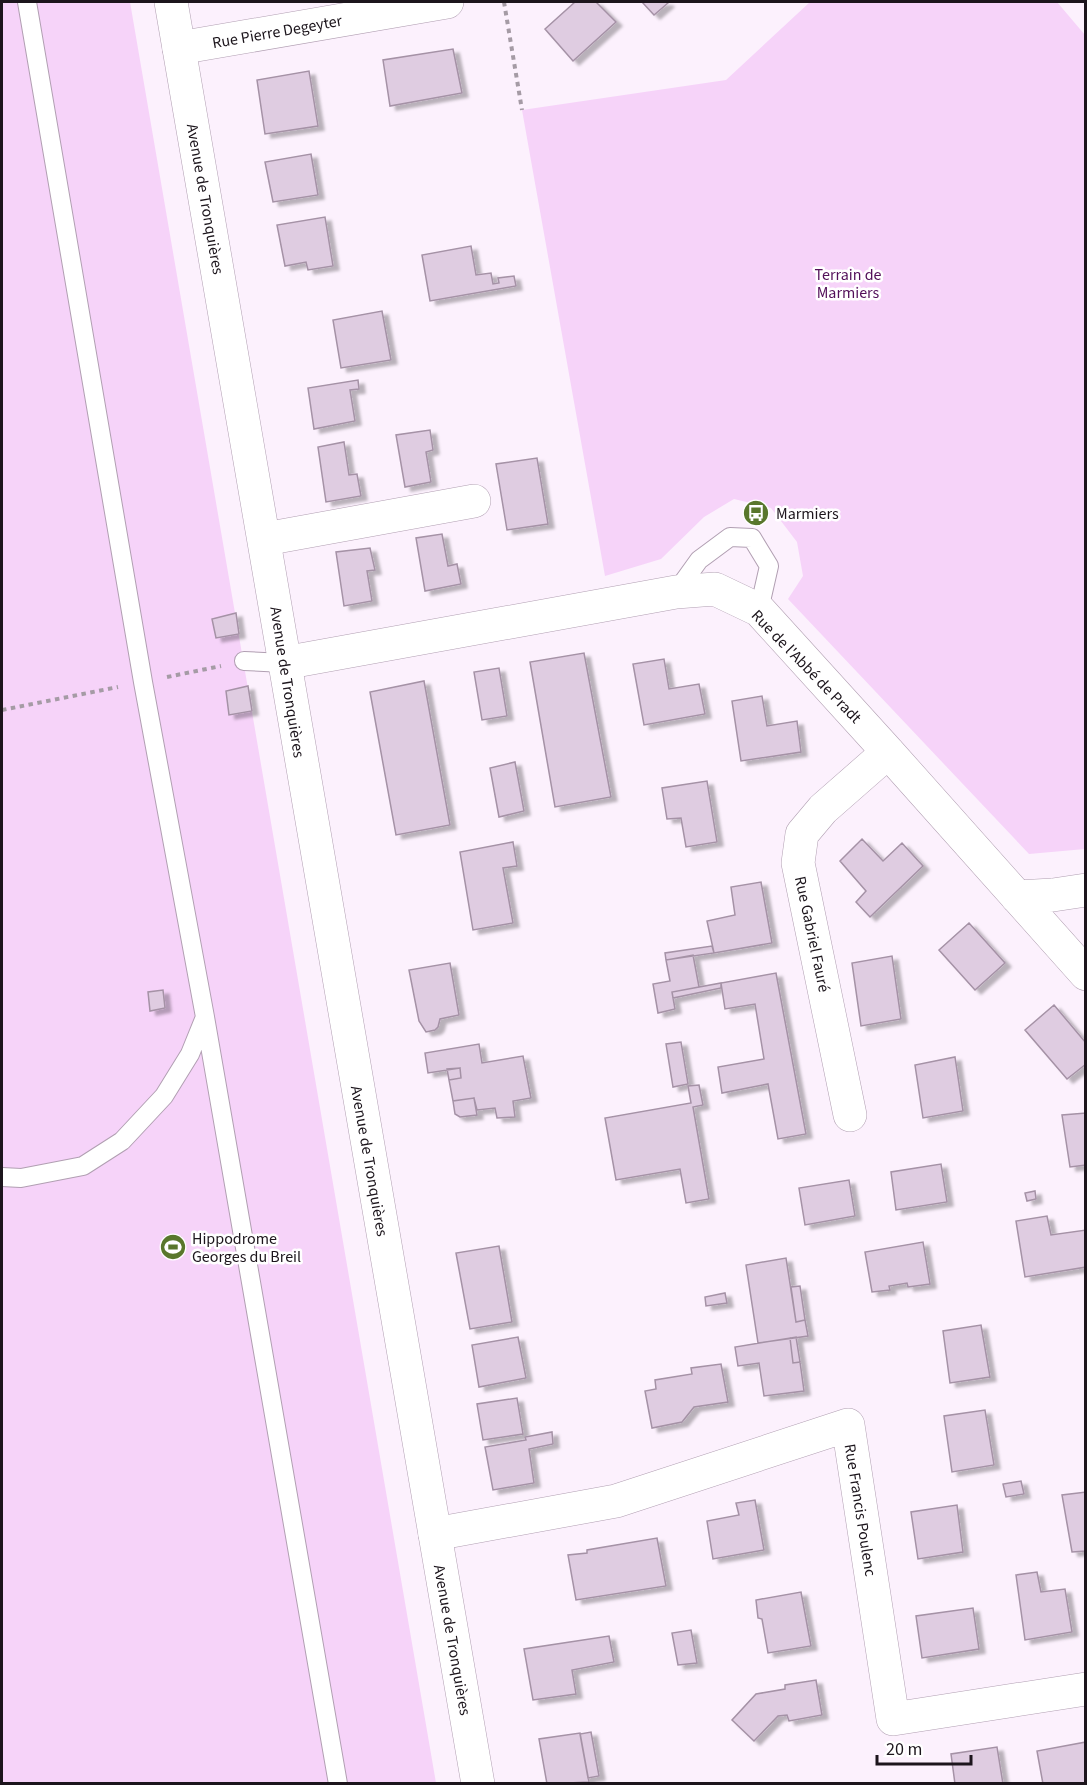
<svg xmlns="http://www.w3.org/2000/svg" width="1087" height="1785" font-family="'Source Sans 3',sans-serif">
  <defs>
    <filter id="shadow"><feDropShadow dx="6" dy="4" stdDeviation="1.5" flood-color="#0004"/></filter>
  </defs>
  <rect width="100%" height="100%" fill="#fcf1fd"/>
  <path fill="#f6d3f9" d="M2 2H130L436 1783 2 1784Z
    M810 2H1057L1085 35V849L1029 854 788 599 803 576 797 542 771 508 734 499 704 517 661 559 605 576 522 110 726 80Z"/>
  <path fill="#dfcce1" stroke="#a592a6" stroke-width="1.5" filter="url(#shadow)" d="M575 2H596L616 22 573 61 545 29Z
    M642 2H666L668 3 654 15Z
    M453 49 462 93 390 106 383 60Z
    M309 71 318 126 265 134 257 80Z
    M311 154 318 195 273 202 265 162Z
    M325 217 333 266 308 270 306 262 285 266 277 225Z
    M471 246 476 275 491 273 493 284 499 283 498 278 514 276 516 286 430 301 422 255Z
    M382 311 391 360 341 368 333 320Z
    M358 380 359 389 350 390 355 421 314 429 308 388Z
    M430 430 433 450 426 452 431 482 405 487 396 435Z
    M344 442 349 475 357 474 361 496 326 502 318 447Z
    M537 458 548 524 507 530 496 464Z
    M442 534 448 566 457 564 461 584 425 591 416 538Z
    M370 548 375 570 367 571 372 601 344 606 336 552Z
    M236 613 239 634 216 638 212 619Z
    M584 653 611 797 555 807 530 662Z
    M664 659 669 689 699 684 705 714 644 725 633 664Z
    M499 668 507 716 482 720 474 672Z
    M424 681 450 825 396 835 370 692Z
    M248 686 252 711 229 715 226 691Z
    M762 696 767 726 797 721 801 752 741 761 732 701Z
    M515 762 524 811 499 817 490 768Z
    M707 781 717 842 686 847 681 818 667 819 662 788Z
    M862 839 883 861 902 843 923 866 870 917 856 902 866 891 840 861Z
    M513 842 517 866 503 868 513 923 473 930 460 852Z
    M761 882 772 943 714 953 707 921 735 915 731 887Z
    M969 923 1005 963 975 990 939 950Z
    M712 946 714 953 666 960 665 953Z
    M693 955 699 987 672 992 675 1009 658 1013 653 984 670 981 666 960Z
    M892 956 901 1019 861 1026 852 963Z
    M450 963 459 1015 440 1019 438 1027 435 1030 426 1032 419 1021 409 970Z
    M776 973 806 1134 778 1139 768 1084 722 1093 718 1067 764 1059 755 1004 725 1009 721 983Z
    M721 983V988L673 998 672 992Z
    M163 990 165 1008 150 1011 148 992Z
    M1054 1005 1086 1043V1064L1067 1079 1025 1030Z
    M681 1042 688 1084 673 1087 666 1044Z
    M479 1044 482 1063 523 1056 531 1098 513 1101 515 1117 497 1118 495 1108 477 1110 474 1098 453 1101 449 1080 461 1078 460 1068 428 1073 425 1053Z
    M955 1057 963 1111 923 1118 915 1065Z
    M460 1068 461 1078 449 1080 447 1069Z
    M699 1085 703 1105 693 1107 709 1199 686 1203 680 1169 616 1180 605 1118 691 1103 688 1086Z
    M474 1098 477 1115 460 1117 455 1114 453 1101Z
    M1086 1113V1165L1070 1167 1062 1115Z
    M941 1164 947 1202 896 1210 891 1172Z
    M849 1180 855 1216 805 1225 799 1188Z
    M1035 1191 1036 1199 1027 1201 1025 1193Z
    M1047 1216 1051 1235 1086 1230V1267L1025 1277 1016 1221Z
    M923 1242 930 1284 908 1287 907 1283 889 1286 890 1290 872 1292 865 1252Z
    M499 1246 512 1322 470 1329 456 1253Z
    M786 1258 796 1322 805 1320 808 1336 758 1343 746 1265Z
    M800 1286 805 1320 796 1322 791 1287Z
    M725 1293 727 1303 706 1306 705 1297Z
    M981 1325 990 1377 950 1383 943 1331Z
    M518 1337 526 1378 479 1387 472 1345Z
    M796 1337 800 1362 793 1363 790 1338Z
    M790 1338 793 1363 800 1362 804 1391 764 1396 759 1363 738 1366 735 1347Z
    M721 1364 728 1402 694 1407 682 1422 652 1428 645 1391 656 1389 655 1380 692 1374 691 1368Z
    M517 1398 523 1434 483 1440 477 1404Z
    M985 1410 994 1465 952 1472 944 1416Z
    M552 1432 553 1444 529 1449 534 1483 493 1490 485 1447 526 1440 525 1437Z
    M1021 1481 1024 1494 1006 1497 1003 1484Z
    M1086 1492V1551L1072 1552 1062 1495Z
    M755 1500 764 1550 713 1559 707 1521 739 1515 736 1503Z
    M957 1505 963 1552 918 1559 911 1512Z
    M657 1538 666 1586 576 1600 568 1555 587 1553V1550Z
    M1037 1572 1041 1592 1065 1589 1072 1632 1025 1640 1016 1575Z
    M801 1592 811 1646 768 1653 762 1619 758 1618 756 1600Z
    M973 1608 979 1649 922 1658 916 1616Z
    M691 1630 697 1663 678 1665 672 1633Z
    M609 1636 614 1662 572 1670 576 1694 533 1700 524 1649Z
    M816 1680 822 1715 789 1721 787 1715 778 1716 754 1741 732 1720 756 1694 785 1689V1685Z
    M591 1732 599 1776 588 1778 580 1734Z
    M580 1733 589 1782 547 1784 539 1739Z
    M1086 1742V1784H1043L1037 1751Z
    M997 1747 1003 1784H955L951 1754Z"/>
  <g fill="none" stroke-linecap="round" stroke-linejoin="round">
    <g stroke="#b19fb2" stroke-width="20">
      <path id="service" d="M27 2 143 682 205 1017 338 1784
        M676 592 699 560 730 537 752 538 769 566 759 610
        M244 661 284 663
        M2 1177 21 1178 83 1166 122 1141 164 1096 190 1054 205 1017"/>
    </g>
    <g stroke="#b19fb2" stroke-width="34">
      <path id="minor" d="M179 48 447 2
        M265 539 474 501
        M284 663 676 592 715 589 759 610 888 752 1086 974
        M1017 897 1053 895 1086 890
        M850 1115 798 863 802 834 823 809 888 752
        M435 1534 616 1501 848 1425 893 1719 1086 1689"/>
    </g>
    <g stroke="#b19fb2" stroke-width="34">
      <path id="tertiary" d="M171 2 478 1784"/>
    </g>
    <path stroke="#a59ba5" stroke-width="4" stroke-dasharray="4.5 4.5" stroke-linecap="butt" d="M504 2 522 110
      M167 677 221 666
      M2 710 118 687"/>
    <use href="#service" stroke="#fff" stroke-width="18"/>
    <use href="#minor" stroke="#fff" stroke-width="33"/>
    <use href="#tertiary" stroke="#fff" stroke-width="33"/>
  </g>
  <defs>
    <g id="bus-disc" transform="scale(1.35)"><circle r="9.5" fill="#59772c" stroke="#fff"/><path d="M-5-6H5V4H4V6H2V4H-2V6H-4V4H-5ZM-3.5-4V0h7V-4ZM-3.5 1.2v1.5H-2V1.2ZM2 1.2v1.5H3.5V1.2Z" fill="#fff"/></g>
    <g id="stadium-disc" transform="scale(1.35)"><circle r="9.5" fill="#59772c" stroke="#fff"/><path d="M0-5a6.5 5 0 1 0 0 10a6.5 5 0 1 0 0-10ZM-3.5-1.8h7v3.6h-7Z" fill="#fff"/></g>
  </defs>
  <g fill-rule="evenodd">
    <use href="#bus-disc" x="756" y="513"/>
    <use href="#stadium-disc" x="173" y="1247"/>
  </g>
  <g text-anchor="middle" stroke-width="5" stroke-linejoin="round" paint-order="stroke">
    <g font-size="16" fill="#1c151c" stroke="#fff">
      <text transform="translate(277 31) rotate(-10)" y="6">Rue Pierre Degeyter</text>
      <text transform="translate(206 199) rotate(80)" y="6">Avenue de Tronquières</text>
      <text transform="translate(807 666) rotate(46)" y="6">Rue de l'Abbé de Pradt</text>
      <text transform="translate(288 682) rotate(81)" y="6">Avenue de Tronquières</text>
      <text transform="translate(813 934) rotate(78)" y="6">Rue Gabriel Fauré</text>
      <text transform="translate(370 1161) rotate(80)" y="6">Avenue de Tronquières</text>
      <text transform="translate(861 1510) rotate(81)" y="6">Rue Francis Poulenc</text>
      <text transform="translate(453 1640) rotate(80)" y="6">Avenue de Tronquières</text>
    </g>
    <g font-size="16" fill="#520f59" stroke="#fff">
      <text x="848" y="280">Terrain de<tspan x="848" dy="18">Marmiers</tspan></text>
    </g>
    <g font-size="16" fill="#1c151c" stroke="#fff" text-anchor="start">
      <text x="776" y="519">Marmiers</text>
      <text x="192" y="1244">Hippodrome<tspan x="192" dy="18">Georges du Breil</tspan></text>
    </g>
  </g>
  <rect width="1087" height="1785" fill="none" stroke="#1c151c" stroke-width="6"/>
  <path d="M877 1755v9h94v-9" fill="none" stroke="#1c151c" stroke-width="3"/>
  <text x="886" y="1755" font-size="18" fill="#1c151c" stroke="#ffffff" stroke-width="4.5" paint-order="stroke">20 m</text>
</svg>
